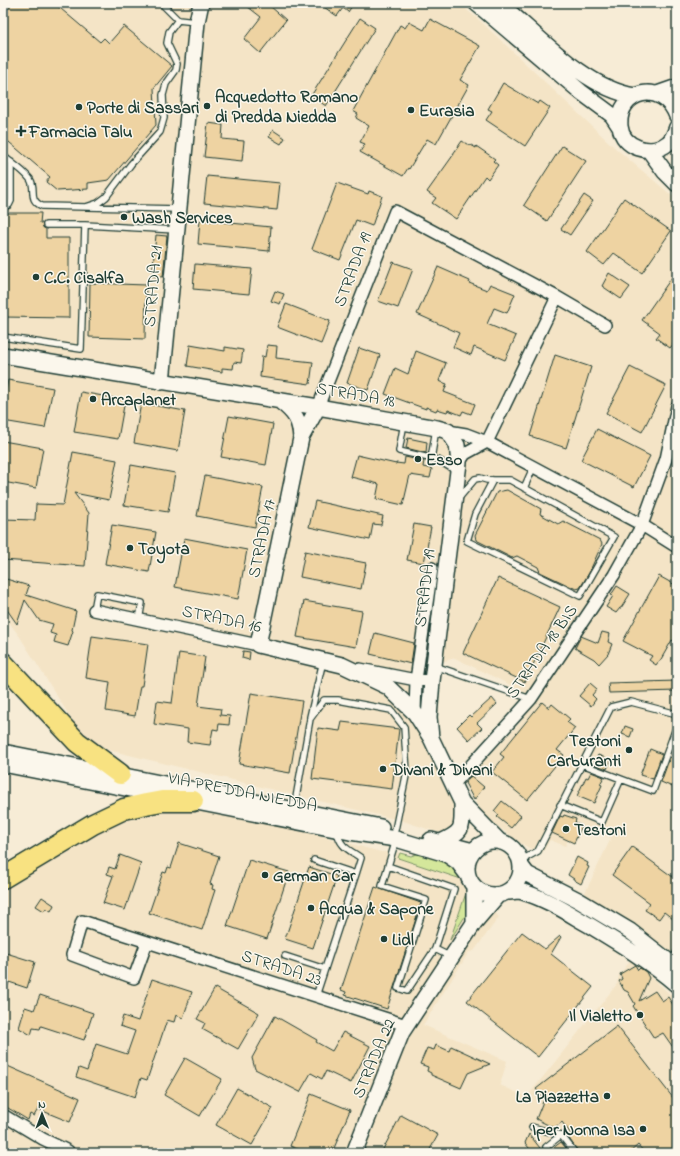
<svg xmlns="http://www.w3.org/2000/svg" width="680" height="1156" font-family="'Indie Flower',sans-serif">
  <rect width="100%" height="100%" fill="#f7ecd6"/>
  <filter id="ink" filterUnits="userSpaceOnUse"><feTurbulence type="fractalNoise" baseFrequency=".025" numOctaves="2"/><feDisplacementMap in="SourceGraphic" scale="8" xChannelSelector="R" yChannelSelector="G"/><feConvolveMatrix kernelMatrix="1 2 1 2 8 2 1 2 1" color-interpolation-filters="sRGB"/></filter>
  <g filter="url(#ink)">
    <path fill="#f4e4c6" d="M3 3H458L478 19 614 147 677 200V956L635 925 584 895 611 838 582 826 574 843 568 841 565 846 550 840 542 853 531 849 521 843 485 817 465 783V781L520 723 537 698 455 658 413 670 407 712 416 722 459 818 453 832 440 833 403 821 100 748 82 736 20 637 3 614Z
      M198 809 314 834 381 852 400 853 411 856 419 853 457 870 467 890 483 900 499 917 474 951 469 952 423 1025 507 1061 500 1085 527 1097 617 984 619 975 632 959 677 1001V1153H3V884L61 851 139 810Z"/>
    <path fill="#d4e79b" stroke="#7a9268" d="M400 853 411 856 419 853 450 864 457 870 461 879 398 858Z
      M467 890 469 910 450 940Z"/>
    <path fill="#eed3a2" stroke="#1f3d34" d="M11 3H54L100 42 104 38 109 43 124 26 172 66 154 88 156 125 109 180 88 183V189L57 191 46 182 50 177 3 137V11L10 6Z
      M243 3H272L270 6 286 20 260 53 244 39 261 17Z
      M318 3H354L348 12 343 8 337 16Z
      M360 18 375 28 326 106 311 96Z
      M430 19 480 46 460 80 469 85 436 144 427 139 409 169 408 168 403 176 360 152 365 144 360 142 369 126 356 118 358 114 353 111 400 25 405 28 409 22 424 30Z
      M503 83 538 104 540 101 550 108 525 146 486 120 492 111 488 109Z
      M208 123 223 125 222 139 244 141 242 161 204 157Z
      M273 130 285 138 281 144 269 137Z
      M462 141 470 146 471 145 476 148V146L495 159 493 161 498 165 488 179 485 176 456 219 432 203 436 198 427 192 454 154H453Z
      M562 146 586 161 547 221 524 205Z
      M207 176 280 183 277 210 204 203Z
      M337 183 368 194 369 191 382 196 372 226 356 220 340 260 312 249Z
      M584 195 593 201 570 235 561 229Z
      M624 198 671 231 642 273 614 253 604 265 587 252Z
      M3 213H41L40 223H42L43 227 46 229V238H69V318L3 317Z
      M200 220 271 227 269 251 198 244Z
      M156 235 167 236 163 277 152 276Z
      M393 262 413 269 398 308 378 301Z
      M195 264 252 269 249 294 193 289Z
      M438 267 470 281 469 283 487 290 490 284 515 294 507 313 494 308 487 324 516 336 505 360 474 347 471 355 453 347 459 333 417 314Z
      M677 270V345L674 343 670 348 656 338 660 333 642 320Z
      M609 273 630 287 621 299 602 286Z
      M90 283 146 285 145 339 89 337Z
      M275 291 284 294 280 304 271 301Z
      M286 304 330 321 321 344 277 327Z
      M190 345 225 351V347L243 350 241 363 234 362 233 369 222 368V372L187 366Z
      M267 345 277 346 276 358 313 362 310 384 260 377 262 356 265 357Z
      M359 348 380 355 368 390 347 383Z
      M416 351 446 363 439 381 447 384 444 392 475 404 471 414 463 411 461 415 448 410 447 412 437 409 436 411 426 407V409L385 394 395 368 408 374Z
      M555 355 591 367 566 448 530 436Z
      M630 367 666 385 642 432 606 413Z
      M8 380 53 388 45 428 3 421V408Z
      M81 392 125 400 118 439 74 432Z
      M141 403 185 411 178 451 134 443Z
      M229 416 273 424 266 465 221 457Z
      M597 429 650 456 634 487 581 460Z
      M408 438 427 442 426 453 406 448Z
      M3 441 43 448 36 488 3 482Z
      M73 452 117 460 109 500 74 493 89 513 85 566 3 560V519L35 520 36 504 63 505Z
      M357 455 396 464V463L404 464 405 457 424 461 423 467 432 469 430 478 410 475 403 505 376 499 379 484 351 477Z
      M131 465 175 473 168 512 124 505Z
      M205 476 263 487 255 527 197 516Z
      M507 490 541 509 540 514 558 524 563 521 600 540 602 544 589 573 580 588 576 589 540 572 538 567 517 556 512 558 476 540 475 535 497 492Z
      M315 501 383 516 381 525 373 524 370 540 309 527Z
      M414 524 431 527 424 563 407 560Z
      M112 525 156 532 149 572 105 564Z
      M184 538 247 550 238 599 175 587Z
      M305 551 366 563 361 589 300 577Z
      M659 576 677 586V643L672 640 660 661H659L656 665 649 660 652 656 623 641Z
      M3 578 29 586 26 595 76 611 72 630 73 631 68 646 54 642 56 635 50 633 53 624 39 620 25 600 17 624 3 604Z
      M498 578 560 607 525 682 463 653Z
      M617 586 630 594 621 608H620L616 613 606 607 613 596 611 595Z
      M304 601 362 611 356 647 297 637Z
      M602 632 610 634 608 642 612 644 608 654 599 664 594 659 575 648 581 636 598 643Z
      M375 633 414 643 411 664 370 654Z
      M92 636 148 644 142 686H140L135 716 106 711 110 682 86 678Z
      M243 651 250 652 249 660 242 658Z
      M179 653 205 657 198 706 221 709 220 715 230 716 229 725 219 724 218 730 213 729 210 745 187 742 188 729 154 724 157 701 172 703Z
      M677 681V691L609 693 608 683Z
      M590 683 597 689 592 695 596 699 591 706 579 696Z
      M251 693 302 701 290 773 239 764Z
      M492 698 497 704 477 723 482 728 469 740 457 727 469 715 471 717Z
      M542 702 549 708 552 704 570 719 567 722 575 728 557 750 564 755 527 800 492 772 504 757 500 754Z
      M342 722 399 729 392 789 312 779 318 728 340 731Z
      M625 726 633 729 630 737 622 734Z
      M650 749 662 754 653 779 640 775Z
      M598 755 611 760 607 769 594 764Z
      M670 757 677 759V789L661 782Z
      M591 772 604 777 600 784 602 785 594 803 577 796 586 777 588 778Z
      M471 776 484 787 474 800 465 783Z
      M502 801 521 816 511 828 497 817 499 815 494 811Z
      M564 815 576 819 575 823 582 826 574 843 552 833 560 816 563 817Z
      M179 843 219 856 210 884 213 885 212 889 215 890 202 930 149 913 163 872 166 873 168 867 171 868Z
      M632 847 677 880V913L673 919 664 912 659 919 645 910 650 903 612 875Z
      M120 855 141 863 125 910 103 903 113 876 107 874 109 867 115 869Z
      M577 857 588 863 587 866 589 867 581 884 574 880V879L568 875Z
      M249 860 289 872 267 939 227 926Z
      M309 867 337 876 313 948 285 939Z
      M375 887 421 903 387 1009 345 995 346 992 341 990Z
      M42 897 54 905 51 911 46 908 44 911 36 906Z
      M522 932 545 949 560 936 561 937 551 954 593 987 538 1057 467 1001Z
      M3 952 35 962 27 988 9 982 4 996H3Z
      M635 965 638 970 640 968 646 972 649 978 639 1001 655 991 662 1001 668 997 677 1011V1053L663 1033 654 1038 633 1006 635 1004 628 992 624 990 619 981 622 979 620 974Z
      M152 979 192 992 183 1018 176 1015 174 1022 167 1020 147 1080 141 1078 135 1097 76 1077 79 1068 87 1071 96 1044 127 1054 135 1031 120 1026 123 1016 138 1021Z
      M215 988 259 1013 238 1049 202 1029 205 1023 197 1019Z
      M40 995 93 1013 84 1040 41 1026 40 1029 33 1028 31 1035 19 1028 25 1007 34 1010Z
      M275 1016 317 1040 316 1042 332 1051 343 1032 370 1046 351 1083 326 1071 322 1079 311 1073 300 1092 255 1069 252 1058Z
      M617 1026 677 1103V1153H645L638 1145 629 1153H579L568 1137 571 1134 562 1122 554 1128 536 1119 544 1099 536 1089Z
      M436 1045 449 1051 451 1046 490 1064 468 1073 461 1088 431 1075V1073L427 1071 428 1067 420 1064 427 1048 434 1050Z
      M185 1058 222 1079 200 1116 164 1095Z
      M3 1064 80 1098 70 1122 38 1109 34 1116 30 1114 28 1120 3 1105Z
      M237 1088 273 1108 252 1145 216 1125Z
      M311 1094 350 1110 332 1153H308L290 1146Z
      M401 1115 438 1135 428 1153H381Z
      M529 1134 540 1148 535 1153H533L525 1143Z
      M561 1142 570 1153H556L553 1148Z"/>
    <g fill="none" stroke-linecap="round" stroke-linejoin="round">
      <g stroke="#1f3d34" stroke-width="8">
        <path id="lane" d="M161 3 178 20 196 22
          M3 7 7 3
          M3 156C12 163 23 170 30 179 37 189 27 199 42 206L178 209
          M3 207 9 205 11 201V162
          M86 207 98 203 106 197 131 164 160 132 164 118 163 95 166 84 176 70 177 64 167 43 169 32 178 20
          M46 225H85
          M3 337 81 349 85 225 176 230
          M404 423 399 451 438 460 456 471
          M431 459 436 429
          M524 488 533 468
          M459 498 475 479 480 478 487 480H510L614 537 580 596 467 541 475 514 493 480
          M94 610 97 594 142 603 139 620
          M435 666 531 699
          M310 717 323 661
          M582 764 621 779
          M560 805 602 822 621 779 653 791 677 725
          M294 809 310 719 324 700H338L391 710 404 727 407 771 395 830
          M337 831C340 847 348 849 361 858L356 874
          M314 860 356 874 316 996
          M520 861 538 851 611 707 631 702 677 714
          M388 866 382 886 426 900 398 988 407 991 435 949 454 889 388 866 396 840
          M435 949 451 957
          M285 956 325 969
          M671 962 677 952
          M532 1127 561 1135 575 1153
          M551 1153 546 1147 561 1135"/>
      </g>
      <g stroke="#1f3d34" stroke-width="14">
        <path id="street" d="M318 407 395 211 557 297 605 325
          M448 431 466 434 487 442 642 525 677 547
          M459 463 465 454 487 442 557 297
          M94 610 258 645
          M360 669 416 680 432 681
          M415 713 416 680 432 568
          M453 785 531 699 614 575 642 525 666 459 677 406
          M147 942 134 978 72 955 82 921 406 1025
          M3 1115 43 1139 68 1151"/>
      </g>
      <g stroke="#1f3d34" stroke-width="18">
        <path id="secondary" d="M476 3 581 92 612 115 620 127
          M499 3C537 34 585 89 635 96
          M657 94 677 87
          M677 116C663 79 617 90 620 126 622 148 652 157 668 143 673 139 675 133 677 127
          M649 150 665 172 677 184
          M3 355 318 407 437 428 448 431 457 445 459 463 432 681 429 717 431 738
          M162 382 197 22 201 3
          M281 402C295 413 300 420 301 438
          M318 407 301 438 258 645 342 665 388 687 415 713 431 738 462 803 500 842
          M3 752 381 827
          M3 764 350 832 396 839 446 854 458 862 467 874
          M431 840 473 851
          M467 868a27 27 0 1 1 54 0a27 27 0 1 1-54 0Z
          M441 842C465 831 462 828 462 803
          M521 866 527 874 578 900 630 931 677 968
          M474 887V923
          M509 892 518 891 523 892C547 899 568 913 589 925 619 943 650 962 677 985
          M354 1153 402 1032 474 923 497 896"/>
      </g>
      <g stroke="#1f3d34" stroke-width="23">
        <path id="highway" d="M3 663 77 742 120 774
          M3 878 93 824 124 809 146 804 162 801H193"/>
      </g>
      <use href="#lane" stroke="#fbf7ec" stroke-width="5.5"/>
      <use href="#street" stroke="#fbf7ec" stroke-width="11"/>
      <use href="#secondary" stroke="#fbf7ec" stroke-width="15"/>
      <use href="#highway" stroke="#f8e281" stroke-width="20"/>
    </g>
  </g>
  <g fill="#1f3d34" stroke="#fbf7ec" stroke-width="1.5">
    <circle cx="207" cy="106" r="4"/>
    <circle cx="79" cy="107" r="4"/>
    <circle cx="411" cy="110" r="4"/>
    <path d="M19 125h4v4h4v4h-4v4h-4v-4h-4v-4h4z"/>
    <circle cx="124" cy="217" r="4"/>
    <circle cx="36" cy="277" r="4"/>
    <circle cx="93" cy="399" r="4"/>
    <circle cx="418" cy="459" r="4"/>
    <circle cx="130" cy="548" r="4"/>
    <circle cx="629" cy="750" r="4"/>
    <circle cx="383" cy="769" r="4"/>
    <circle cx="566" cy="829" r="4"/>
    <circle cx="265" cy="875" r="4"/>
    <circle cx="311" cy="908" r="4"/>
    <circle cx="384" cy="939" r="4"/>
    <circle cx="640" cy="1015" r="4"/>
    <circle cx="607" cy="1096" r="4"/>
    <circle cx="643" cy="1129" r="4"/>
  </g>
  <g text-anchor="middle" stroke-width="3" stroke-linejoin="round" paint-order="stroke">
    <g font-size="17" font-weight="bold" fill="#1f3d34" stroke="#fbf7ec" text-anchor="start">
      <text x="215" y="102">Acquedotto Romano<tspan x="215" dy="20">di Predda Niedda</tspan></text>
      <text x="87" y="113">Porte di Sassari</text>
      <text x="419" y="116">Eurasia</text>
      <text x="29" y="137">Farmacia Talu</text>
      <text x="132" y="223">Wash Services</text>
      <text x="44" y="283">C.C. Cisalfa</text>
      <text x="101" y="405">Arcaplanet</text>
      <text x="426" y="465">Esso</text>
      <text x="138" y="554">Toyota</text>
      <text x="621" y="746" text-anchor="end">Testoni<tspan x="621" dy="20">Carburanti</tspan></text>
      <text x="391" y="775">Divani &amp; Divani</text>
      <text x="574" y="835">Testoni</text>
      <text x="273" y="881">German Car</text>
      <text x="319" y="914">Acqua &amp; Sapone</text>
      <text x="392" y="945">Lidl</text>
      <text x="632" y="1021" text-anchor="end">Il Vialetto</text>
      <text x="599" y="1102" text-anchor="end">La Piazzetta</text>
      <text x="635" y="1135" text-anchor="end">Iper Nonna Isa</text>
    </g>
    <g font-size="17" fill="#1f3d34" stroke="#fbf7ec">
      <text transform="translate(352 269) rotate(-69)" y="6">STRADA 19</text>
      <text transform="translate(152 286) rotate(-85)" y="6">STRADA 21</text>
      <text transform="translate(356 394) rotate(10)" y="6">STRADA 18</text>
      <text transform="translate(261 538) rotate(-78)" y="6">STRADA 17</text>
      <text transform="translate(424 588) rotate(-83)" y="6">STRADA 19</text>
      <text transform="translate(222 618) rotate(12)" y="6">STRADA 16</text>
      <text transform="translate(541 651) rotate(-55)" y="6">STRADA 18 BIS</text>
      <text transform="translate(243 791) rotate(11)" y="6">VIA PREDDA NIEDDA</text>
      <text transform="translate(282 967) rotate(18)" y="6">STRADA 23</text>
      <text transform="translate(373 1058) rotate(-67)" y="6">STRADA 22</text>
    </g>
  </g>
  <rect width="680" height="1156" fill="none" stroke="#fbf7ec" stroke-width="16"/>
  <rect x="8" y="8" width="664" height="1140" fill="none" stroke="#1f3d34" stroke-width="1.5" filter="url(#ink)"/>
  <g transform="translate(42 1114) rotate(359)" stroke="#fbf7ec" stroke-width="3" paint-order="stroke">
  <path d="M0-3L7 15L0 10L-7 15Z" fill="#1f3d34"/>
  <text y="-6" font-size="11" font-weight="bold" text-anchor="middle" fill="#1f3d34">N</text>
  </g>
</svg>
